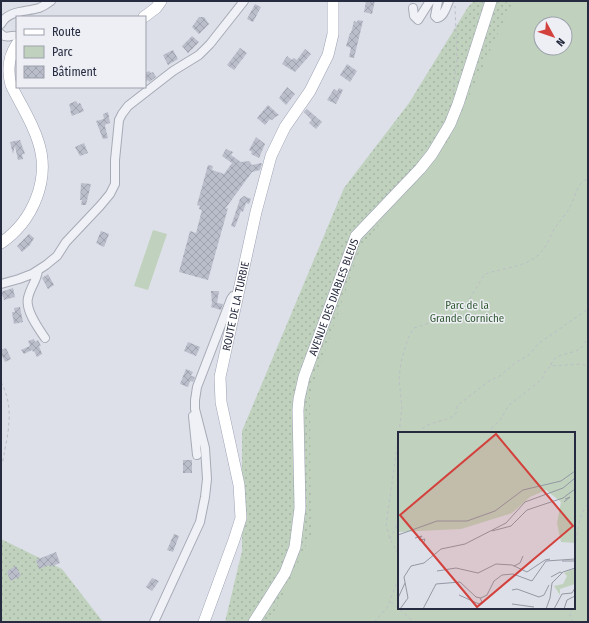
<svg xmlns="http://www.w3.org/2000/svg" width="589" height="623" font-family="'Fira Sans Condensed',sans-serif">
  <defs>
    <pattern id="grass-dots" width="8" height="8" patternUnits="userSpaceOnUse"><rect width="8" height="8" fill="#c0d2be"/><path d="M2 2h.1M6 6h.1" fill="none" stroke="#a5b4a4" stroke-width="1.8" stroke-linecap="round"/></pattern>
    <pattern id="building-cross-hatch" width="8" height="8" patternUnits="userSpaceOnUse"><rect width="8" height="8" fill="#babecb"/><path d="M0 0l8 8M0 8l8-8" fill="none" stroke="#a0a3af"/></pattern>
  </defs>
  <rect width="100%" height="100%" fill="#dde0e8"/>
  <path fill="url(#grass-dots)" fill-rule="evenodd" d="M474 1H588L399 433 375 622H225L242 551V431L344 188 409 103 468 7ZM541 24H565V48H541Z
    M1 539 62 569 103 622H1Z"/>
  <path fill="#c0d2be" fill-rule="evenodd" d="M513 1H588V622H270L311 535 310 395 361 246 446 146ZM541 24H565V48H541ZM399 433H574V608H399Z
    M153 230 167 234 148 290 134 286Z"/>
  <path fill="url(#building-cross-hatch)" d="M366 1H375L372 14 364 12Z
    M255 4 261 7 253 22 247 19Z
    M199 17H204L209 24 199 34 192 27Z
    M358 20 363 21 354 58 349 57 351 48 346 46 350 33H351L354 21 357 22Z
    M192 36 199 42 188 53 182 46Z
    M240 48 247 53 234 70 227 65Z
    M305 49 311 54 295 72 282 64 287 56 292 60 294 58 297 60Z
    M173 50 178 59 168 65 163 55Z
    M347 64 357 71 350 82 340 75Z
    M149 71 151 73 153 72 156 77 149 82 148 80 145 82V73Z
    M287 87 295 94 286 105 279 98Z
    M339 88 343 90 336 104 327 100 334 89 337 91Z
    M76 101 78 104 80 103 84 111 72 116 70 111H71L69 104Z
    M268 105 279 115 275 117 272 120 270 119 265 125 257 118Z
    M307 109 322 122 316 129 309 123 312 120 304 112Z
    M108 112 110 123 106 124 105 126 108 138 103 139 96 121 104 119 103 114Z
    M256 137 265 144 259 158 251 154 252 152 249 150Z
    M20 140 25 154H22L23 159 18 160 15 146 13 154 10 142Z
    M84 143 88 153 80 156 75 147Z
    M226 149 233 152 231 155 241 162 249 161 252 165 262 163 260 170 252 172 225 209 228 208 208 280 179 272 190 231 196 233 202 210 199 209 200 206 197 205 208 165 213 166 212 170 224 174 232 163 222 156Z
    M81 183 91 184 86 205H81L82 200H80Z
    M244 196 251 199 249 204 246 203 243 212 241 211 235 227 231 226 240 199Z
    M101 231 109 234 104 247 96 243Z
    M29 234 34 238 30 245 22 252 17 246Z
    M48 274 54 285 48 289 42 278Z
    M13 288 15 297 4 300 1 292Z
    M211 291H219L217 303 223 304 221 310 211 307 212 303Z
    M20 307 23 322 14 324 12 312H15L14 308Z
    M34 339 35 342 38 340 41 346H39L42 354 37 357 34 351 33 352 32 350 24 354 21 350 30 346 28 341Z
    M188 342 200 347 196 356 184 351Z
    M6 348 11 359 5 362 1 354V350Z
    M186 369 193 372 191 376 195 377 193 382 190 381 188 387 180 384Z
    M183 460H192V473H183Z
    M174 534 179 536 173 552 167 550Z
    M56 552 60 563 50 567 49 565 39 569 36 560Z
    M16 566 21 576 10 581 7 571Z
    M152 578 159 581 152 591 146 587Z"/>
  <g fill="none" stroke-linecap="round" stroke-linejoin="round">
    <g stroke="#a6aab5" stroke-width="10">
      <path id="minor" d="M438 1 435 16 437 18C444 17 446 7 449 1
        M413 8 414 16 418 20 430 1
        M1 24C8 10 26 12 39 8 44 6 47 4 51 1
        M1 34C7 40 11 34 17 36
        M38 271C36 282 30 288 28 298 25 310 38 328 45 338
        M1 284 19 279 32 274 46 265 57 256 66 242 100 206 110 194 115 184V160L119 120 122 114 128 106 173 71 199 55 210 44 244 1
        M193 416 197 455
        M154 622 200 522 205 497 207 479 205 448 195 409V400L197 387 231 299 233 296H238"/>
    </g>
    <g stroke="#9ca1b4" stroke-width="12">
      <g id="major">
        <path d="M144 17 156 8 161 1"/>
        <path d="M1 243C33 221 51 179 38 141 32 121 20 104 11 85 7 70 8 57 17 44"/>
        <path id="s1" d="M204 622 234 540 241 518 239 485 221 402 220 377 256 212 271 156 285 127 310 91 328 55 333 34V1"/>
        <path id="s2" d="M254 622 285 573 295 547 300 508 298 410 299 399 304 377 350 252 356 236 420 169 432 154 450 124 458 104 491 1"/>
      </g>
    </g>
    <path stroke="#bbbec6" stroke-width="1" stroke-dasharray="3 3" stroke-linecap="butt" d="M453 92 457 59 455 6
      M463 309 466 305 484 275 488 273C508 267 532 267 545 247 549 241 551 234 555 228 560 220 567 214 571 205 576 194 576 185 588 178
      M551 365C554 352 573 355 581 348 584 345 585 341 588 338
      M1 382C12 402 10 423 6 444 4 452 4 459 1 466
      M399 433 402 408 399 378 401 362 408 338 414 328 439 320
      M418 433C428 419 450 423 456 413 457 411 457 408 457 406L489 381 500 376 515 363 529 355 538 344 588 309
      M487 433 501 419 509 405 535 385 542 379 546 370 551 366 582 364 588 367
      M399 434 386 525 390 539 399 555
      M390 539 399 520
      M574 547C578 535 579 512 588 504
      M391 602 414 622
      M572 608 570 616 573 622
      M374 622 387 608 399 577"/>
    <use href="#minor" stroke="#f0f1f6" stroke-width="8"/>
    <use href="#major" stroke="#fff" stroke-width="11"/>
  </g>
  <g text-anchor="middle" stroke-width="3" stroke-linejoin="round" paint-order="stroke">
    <g font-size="11" fill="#262b3f" stroke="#edeff5">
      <text dy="4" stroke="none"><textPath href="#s2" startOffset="342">AVENUE DES DIABLES BLEUS</textPath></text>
      <text dy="4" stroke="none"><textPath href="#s1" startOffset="326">ROUTE DE LA TURBIE</textPath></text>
    </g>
    <g font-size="11" fill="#335b33" stroke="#edeff5">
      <text x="467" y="309">Parc de la<tspan x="467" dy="13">Grande Corniche</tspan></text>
    </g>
  </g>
  <g transform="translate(398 432)">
    <rect width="177" height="177" fill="#dde0e8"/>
    <path d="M177 0V111L163 110 159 91 163 70 148 58 132 65 114 81 63 97 0 100V18Z" fill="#c0d2be"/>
    <path d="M177 136V152L162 157V163L156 154 165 152 169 144 166 141Z" fill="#c0d2be"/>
    <path d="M0 0H177V106L174 99V65L169 63 164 46 121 57 99 75 70 87H43L0 98Z" fill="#c0d2be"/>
    <path fill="none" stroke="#9498a4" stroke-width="1" d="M166 70 172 65 167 67M94 99 113 94 129 78 165 66 177 57M0 103 39 89H69L97 79 125 58 163 49 177 39M17 106 24 104 21 108 27 107 26 110M164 129H177M116 134 122 131 125 124M39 139 58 136 80 141 98 132 114 133 129 140 147 128 152 127M153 145 162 140 164 141M114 158 119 157 141 165 146 163 151 153M61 163 81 172 84 170 82 166M0 166 7 151M114 172 136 175M2 177 10 166 6 145 13 134 26 131 43 117 67 112 108 91 127 70 165 56 177 46M25 177 38 152 62 150 78 165 83 166 89 163 96 149 104 143 115 142 134 149 148 129 177 127M148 177 152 166 154 151 165 140 177 136M156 177 164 162 174 161 177 156M166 177 169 168 177 164"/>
    <path fill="#d3413d" fill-opacity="0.15" stroke="#d3413d" stroke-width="2" d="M98 2 175 94 79 175 2 83Z"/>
    <rect width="177" height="177" fill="none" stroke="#262b3f" stroke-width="2"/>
  </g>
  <rect width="589" height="623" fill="none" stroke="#262b3f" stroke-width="4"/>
  <rect x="16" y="16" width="130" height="72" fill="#edeff5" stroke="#9da1ac"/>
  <rect x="24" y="29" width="20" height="6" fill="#ffffff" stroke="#9da1ac"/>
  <text x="52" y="36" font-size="12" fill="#262b3f">Route</text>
  <rect x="24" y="46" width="20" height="12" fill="#c0d2be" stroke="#9da1ac"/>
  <text x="52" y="56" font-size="12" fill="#262b3f">Parc</text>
  <rect x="24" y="66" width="20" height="12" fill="url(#building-cross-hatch)" stroke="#9da1ac"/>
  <text x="52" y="76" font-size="12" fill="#262b3f">Bâtiment</text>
  <g transform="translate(553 36) rotate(130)"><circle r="19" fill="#edeff5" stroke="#9da1ac"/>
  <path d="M0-3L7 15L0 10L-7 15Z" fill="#d3413d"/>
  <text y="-6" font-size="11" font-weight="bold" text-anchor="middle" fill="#262b3f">N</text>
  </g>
</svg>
